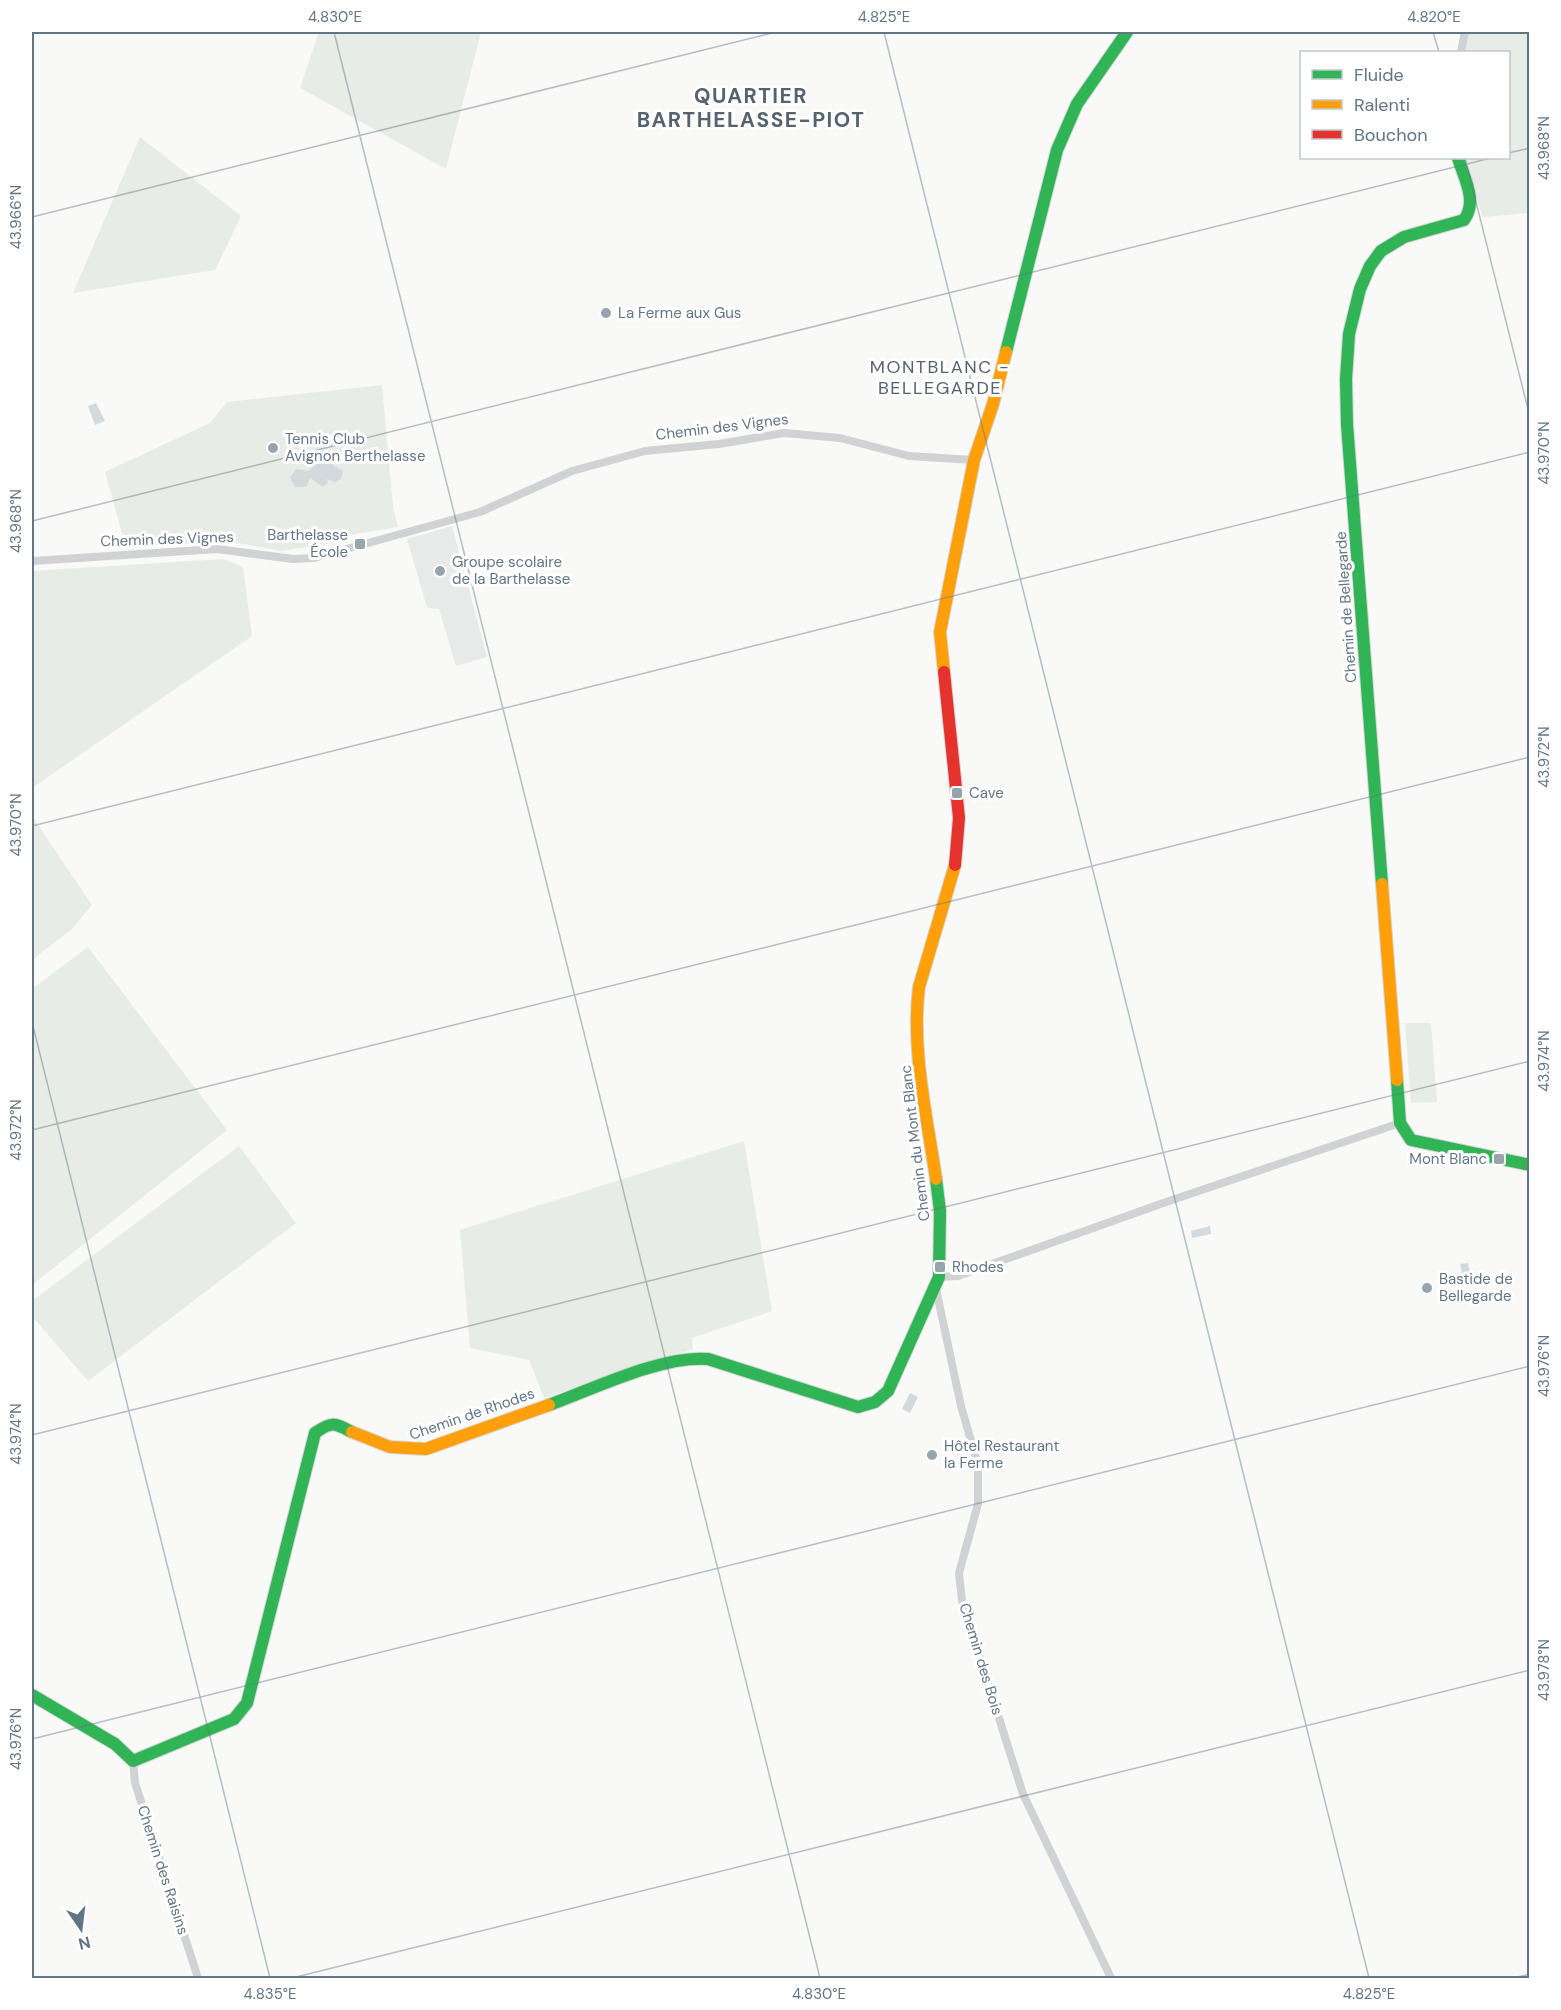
<svg xmlns="http://www.w3.org/2000/svg" width="1561" height="2010" font-family="'DM Sans',sans-serif">
  <rect width="100%" height="100%" fill="#f9f9f8"/>
  <path fill="#e8eaea" d="M452 526 487 657 456 666 439 609 428 608 426 604 407 539Z"/>
  <path fill="#e8ece6" d="M319 32H481L446 169 300 88Z
    M1469 32H1529V213L1483 217 1462 158H1508V52H1464Z
    M140 137 241 216 215 270 73 293Z
    M382 385 393 506 398 527 344 536 347 541 280 551 228 541 126 548 105 472 210 423 227 402Z
    M223 559 243 567 252 636 32 788V571Z
    M32 816 92 905 72 929 32 960Z
    M88 947 227 1130 32 1285V989Z
    M1405 1023H1431L1437 1102 1411 1103Z
    M744 1141 772 1311 692 1338 693 1349 544 1398 529 1360 470 1348 460 1230Z
    M239 1146 296 1223 88 1381 32 1316V1301Z"/>
  <path fill="#d2dadd" d="M96 403 105 421 95 425 88 406Z
    M325 455 334 466 343 471 341 479 335 482 327 479 328 483 323 487 310 478 306 487H295L290 478 296 469 309 471 317 459Z
    M1210 1226 1211 1234 1192 1238 1191 1231Z
    M1468 1263 1472 1280 1464 1282 1460 1264Z
    M910 1393 918 1397 910 1413 902 1409Z"/>
  <g fill="none" stroke-linecap="round" stroke-linejoin="round">
    <g stroke="#d5d7d7" stroke-width="14">
      <path id="fast" d="M1006 352 1057 150 1077 104 1127 32
        M1382 884 1347 424 1346 379 1349 334 1360 289 1370 266 1381 251 1404 237 1464 220C1478 201 1464 178 1458 158
        M1397 1080 1400 1123 1411 1140 1530 1165
        M549 1405C593 1389 662 1355 708 1359L858 1407 875 1402 888 1391 939 1277 940 1211 936 1179
        M32 1695 115 1744 133 1761 234 1719 247 1703 315 1433C332 1421 334 1423 352 1432"/>
    </g>
    <g stroke="#d5d7d7" stroke-width="14">
      <path id="slow" d="M944 672 940 632 974 460 993 404 1006 352
        M1382 884 1397 1080
        M936 1179C927 1116 911 1050 919 987L955 865
        M352 1432 390 1447 426 1449 549 1405"/>
    </g>
    <g stroke="#d5d7d7" stroke-width="14">
      <path id="jam" d="M944 672 959 818 955 865"/>
    </g>
    <path stroke="#d1d2d3" stroke-width="8" d="M1461 52 1465 32
      M32 561 217 549 293 559 314 558 480 512 572 471 645 451 719 444 784 433 840 438 909 456 974 460
      M939 1277 958 1276 1009 1258 1169 1201 1400 1123
      M936 1289 961 1406 978 1465V1504L959 1573 962 1601 1023 1794 1111 1978
      M133 1761 135 1783 198 1978"/>
    <use href="#fast" stroke="#30b455" stroke-width="12"/>
    <use href="#slow" stroke="#ff9f0a" stroke-width="12"/>
    <use href="#jam" stroke="#e5322d" stroke-width="12"/>
  </g>
  <path fill="none" stroke="#627584" stroke-width="1.5" stroke-opacity="0.45" d="M334 32 820 1978M884 32 1369 1978M1433 32 1439 52M1508 153 1530 148M1465 158 1530 417M32 217 776 32M32 521 1491 158M32 826 1530 452M32 1022 270 1978M32 1130 1530 757M32 1435 1530 1061M32 1739 1530 1366M292 1978 1530 1670M1513 1978 1530 1974"/>
  <g fill="#97a3ad" stroke="#fff" stroke-width="2">
    <circle cx="606" cy="313" r="6"/>
    <circle cx="273" cy="448" r="6"/>
    <rect x="354" y="538" width="12" height="12" rx="3"/>
    <circle cx="440" cy="571" r="6"/>
    <rect x="951" y="787" width="12" height="12" rx="3"/>
    <rect x="1493" y="1153" width="12" height="12" rx="3"/>
    <rect x="934" y="1261" width="12" height="12" rx="3"/>
    <circle cx="1427" cy="1288" r="6"/>
    <circle cx="932" cy="1455" r="6"/>
  </g>
  <g text-anchor="middle" stroke-width="6" stroke-linejoin="round" paint-order="stroke">
    <g font-size="15" fill="#627584" stroke="#fff" text-anchor="start">
      <text x="618" y="318">La Ferme aux Gus</text>
      <text x="285" y="444">Tennis Club<tspan x="285" dy="17">Avignon Berthelasse</tspan></text>
      <text x="348" y="540" text-anchor="end">Barthelasse<tspan x="348" dy="17">École</tspan></text>
      <text x="452" y="567">Groupe scolaire<tspan x="452" dy="17">de la Barthelasse</tspan></text>
      <text x="969" y="798">Cave</text>
      <text x="1487" y="1164" text-anchor="end">Mont Blanc</text>
      <text x="952" y="1272">Rhodes</text>
      <text x="1439" y="1284">Bastide de<tspan x="1439" dy="17">Bellegarde</tspan></text>
      <text x="944" y="1451">Hôtel Restaurant<tspan x="944" dy="17">la Ferme</tspan></text>
    </g>
    <g font-size="15" fill="#627584" stroke="#fff">
      <text transform="translate(722 427) rotate(-7)" y="5">Chemin des Vignes</text>
      <text transform="translate(167 539) rotate(-2)" y="5">Chemin des Vignes</text>
      <text transform="translate(1346 607) rotate(-94)" y="5">Chemin de Bellegarde</text>
      <text transform="translate(915 1143) rotate(-97)" y="5">Chemin du Mont Blanc</text>
      <text transform="translate(472 1414) rotate(-19)" y="5">Chemin de Rhodes</text>
      <text transform="translate(981 1659) rotate(73)" y="5">Chemin des Bois</text>
      <text transform="translate(163 1870) rotate(72)" y="5">Chemin des Raisins</text>
    </g>
    <g font-size="18" letter-spacing="1.5" fill="#55636f" stroke="#fff">
      <text x="940" y="373">MONTBLANC -<tspan x="940" dy="21">BELLEGARDE</tspan></text>
    </g>
    <g font-size="21" font-weight="bold" letter-spacing="1.5" fill="#55636f" stroke="#fff">
      <text x="751" y="103">QUARTIER<tspan x="751" dy="24">BARTHELASSE-PIOT</tspan></text>
    </g>
  </g>
  <rect width="1561" height="2010" fill="none" stroke="#ffffff" stroke-width="66"/>
  <rect x="1300" y="51" width="210" height="108" fill="#ffffff" stroke="#c0c8ce" stroke-width="1.5"/>
  <rect x="1312" y="70" width="30" height="9" fill="#30b455" stroke="#c0c8ce" stroke-width="1.5"/>
  <text x="1354" y="81" font-size="18" fill="#627584">Fluide</text>
  <rect x="1312" y="100" width="30" height="9" fill="#ff9f0a" stroke="#c0c8ce" stroke-width="1.5"/>
  <text x="1354" y="111" font-size="18" fill="#627584">Ralenti</text>
  <rect x="1312" y="130" width="30" height="9" fill="#e5322d" stroke="#c0c8ce" stroke-width="1.5"/>
  <text x="1354" y="141" font-size="18" fill="#627584">Bouchon</text>
  <g transform="translate(81 1929) rotate(166)" stroke="#ffffff" stroke-width="4.5" paint-order="stroke">
  <path d="M0-4.5L10 22L0 15L-10 22Z" fill="#627584"/>
  <text y="-9" font-size="16" font-weight="bold" text-anchor="middle" fill="#627584">N</text>
  </g>
  <rect x="33" y="33" width="1495" height="1944" fill="none" stroke="#627584" stroke-width="2"/>
  <g font-size="15" text-anchor="middle" fill="#627584">
    <text x="335" y="22">4.830°E</text>
    <text x="884" y="22">4.825°E</text>
    <text x="1434" y="22">4.820°E</text>
    <text transform="translate(1544 148) rotate(-90)" y="5">43.968°N</text>
    <text transform="translate(16 217) rotate(-90)" y="5">43.966°N</text>
    <text transform="translate(1544 453) rotate(-90)" y="5">43.970°N</text>
    <text transform="translate(16 521) rotate(-90)" y="5">43.968°N</text>
    <text transform="translate(1544 757) rotate(-90)" y="5">43.972°N</text>
    <text transform="translate(16 825) rotate(-90)" y="5">43.970°N</text>
    <text transform="translate(1544 1061) rotate(-90)" y="5">43.974°N</text>
    <text transform="translate(16 1130) rotate(-90)" y="5">43.972°N</text>
    <text transform="translate(1544 1366) rotate(-90)" y="5">43.976°N</text>
    <text transform="translate(16 1434) rotate(-90)" y="5">43.974°N</text>
    <text transform="translate(1544 1670) rotate(-90)" y="5">43.978°N</text>
    <text transform="translate(16 1739) rotate(-90)" y="5">43.976°N</text>
    <text x="270" y="1999">4.835°E</text>
    <text x="819" y="1999">4.830°E</text>
    <text x="1369" y="1999">4.825°E</text>
  </g>
</svg>
